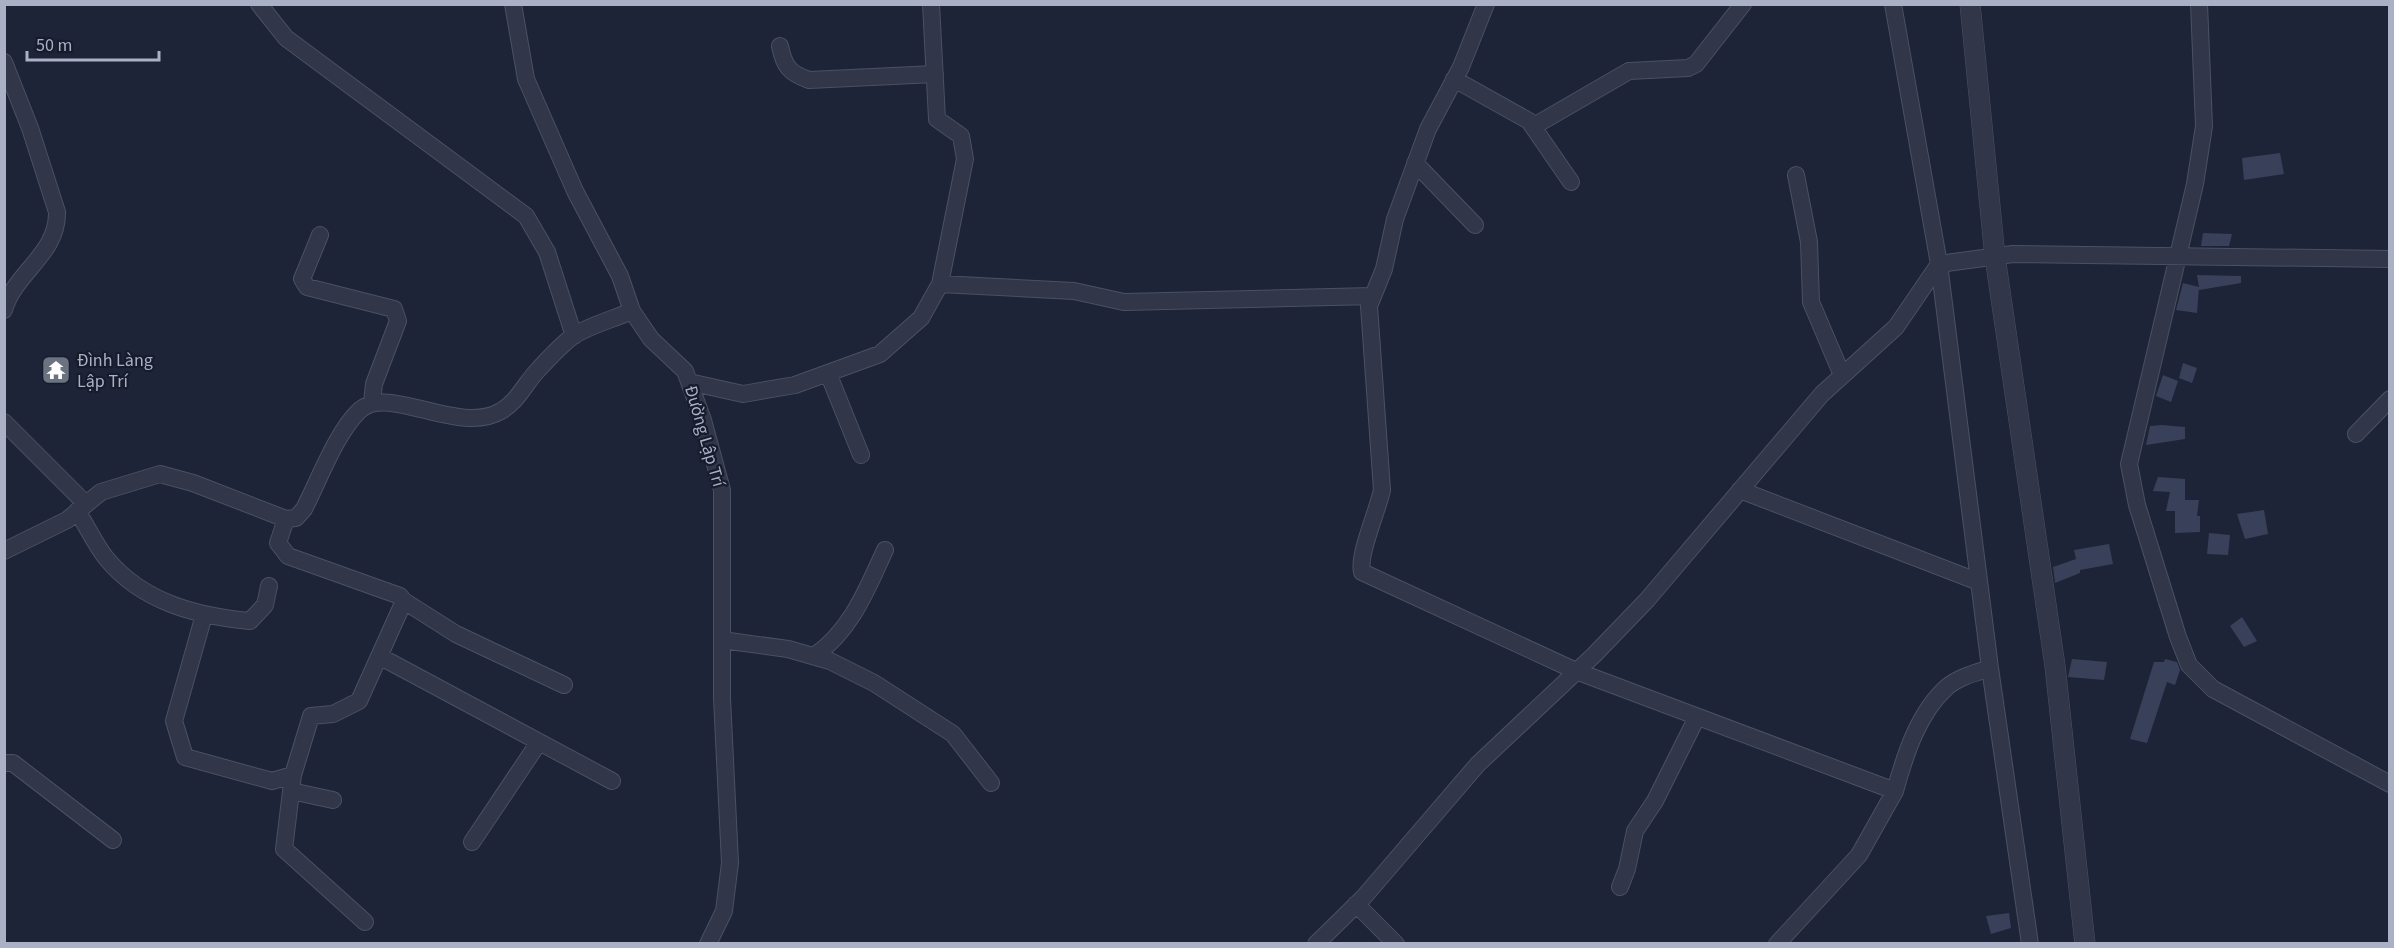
<svg xmlns="http://www.w3.org/2000/svg" width="2394" height="948" font-family="'Source Sans 3',sans-serif">
  <rect width="100%" height="100%" fill="#1d2438"/>
  <path fill="#384159" d="M2280 153 2284 174 2244 180 2242 158Z
    M2203 233 2232 234 2229 246H2201Z
    M2197 275 2241 276V283L2199 290V287L2197 313 2176 310 2183 283 2199 287Z
    M2183 363 2197 368 2192 383 2179 378Z
    M2163 375 2178 381 2171 402 2156 396Z
    M2162 425 2185 427V439L2146 445 2150 426Z
    M2158 477 2185 479V500H2199L2197 516H2200V532L2175 533V511H2166L2170 492 2153 491Z
    M2264 510 2268 534 2245 539 2237 514Z
    M2209 533 2230 535 2228 555 2207 554Z
    M2109 544 2113 564 2080 570V573L2055 583 2053 567 2076 559 2074 550Z
    M2242 617 2257 641 2244 647 2230 626Z
    M2072 659 2107 662 2104 680 2068 677Z
    M2165 659 2177 662 2180 670 2175 685 2167 682 2147 743 2130 739 2154 662H2164Z
    M2009 913 2011 928 1991 934 1986 916Z"/>
  <g fill="none" stroke-linecap="round" stroke-linejoin="round">
    <g stroke="#4b5164" stroke-width="18">
      <path id="minor" d="M259 4 286 38 526 216 547 252 574 336
        M513 4 526 79 575 191 620 276 632 311 651 339 685 371 703 420 722 490V698L730 863 724 911 708 944
        M1486 4 1461 67 1428 129 1395 219 1384 269 1369 306 1382 490C1377 513 1358 554 1362 572L1576 671 1895 791 1859 855 1777 944
        M1893 4 1939 264 1990 668 2030 944
        M2199 4 2204 126 2195 184 2129 464 2137 505 2178 637 2189 665 2213 689 2390 784
        M780 46C784 66 789 73 809 80L935 74
        M4 62 30 128 57 212C58 254 15 272 4 310
        M1454 79 1529 121 1571 182
        M1534 126 1629 71 1688 68 1696 64 1743 4
        M1415 163 1475 225
        M1796 175 1809 242 1811 302 1842 375
        M320 235 302 279 307 287 394 309 398 321 374 384 372 403
        M940 284 1074 291 1124 302 1372 296
        M828 373 861 455
        M689 382 743 394 795 385 880 354 921 318 940 284 965 159 961 136 937 119 931 4
        M4 422 86 504
        M2356 434 2390 399
        M1740 490 1979 582
        M77 511C87 526 95 544 106 558 142 602 196 616 250 621L265 605 269 586
        M4 551 67 520 101 492 160 474 193 483 286 519 296 518 304 509C319 480 337 431 360 410 389 384 459 436 501 411 517 402 525 384 537 371 548 359 561 345 573 336 590 325 614 319 632 311
        M404 601 456 634 564 685
        M204 615 174 721 185 757 272 781 293 775 311 716 333 714 359 701 404 601 400 596 288 556 278 543 286 519
        M722 640 788 649 830 661 874 683 953 734 991 783
        M379 656 612 781
        M814 656C851 631 867 589 885 550
        M4 763H13L113 840
        M293 775 284 849 365 922
        M291 791 333 800
        M1895 791C1905 755 1918 713 1947 687 1959 677 1975 673 1990 668
        M472 842 539 742
        M1620 887 1627 869 1635 831 1655 801 1697 717
        M1356 904 1396 944
        M1316 944 1363 898 1478 764 1594 655 1647 600 1822 394 1896 327 1939 264 2013 254 2390 259"/>
    </g>
    <g stroke="#4b5164" stroke-width="21">
      <path id="tertiary" d="M1970 4 1995 257 2055 666 2085 944"/>
    </g>
    <use href="#minor" stroke="#313648" stroke-width="16"/>
    <use href="#tertiary" stroke="#313648" stroke-width="20"/>
  </g>
  <defs>
    <g id="temple-square" transform="scale(1.5)"><rect x="-9" y="-9" width="18" height="18" rx="4" fill="#6b7280" stroke="#161c2c"/><path d="M0-6L5-2H3V0L6.5 2.5H4V6H1.5V3h-3V6H-4V2.5H-6.5L-3 0V-2H-5Z" fill="#fff"/></g>
  </defs>
  <g fill-rule="evenodd">
    <use href="#temple-square" x="56" y="370"/>
  </g>
  <g text-anchor="middle" stroke-width="4.5" stroke-linejoin="round" paint-order="stroke">
    <g font-size="18" fill="#aab0c6" stroke="#161c2c" text-anchor="start">
      <text x="77" y="366">Đình Làng<tspan x="77" dy="21">Lập Trí</tspan></text>
    </g>
    <g font-size="18" fill="#aab0c6" stroke="#161c2c">
      <text transform="translate(705 436) rotate(74)" y="6">Đường Lập Trí</text>
    </g>
  </g>
  <rect width="2394" height="948" fill="none" stroke="#aab0c6" stroke-width="12"/>
  <path d="M27 51v9h132v-9" fill="none" stroke="#aab0c6" stroke-width="3"/>
  <text x="36" y="51" font-size="18" fill="#aab0c6" stroke="#161c2c" stroke-width="4.5" paint-order="stroke">50 m</text>
</svg>
